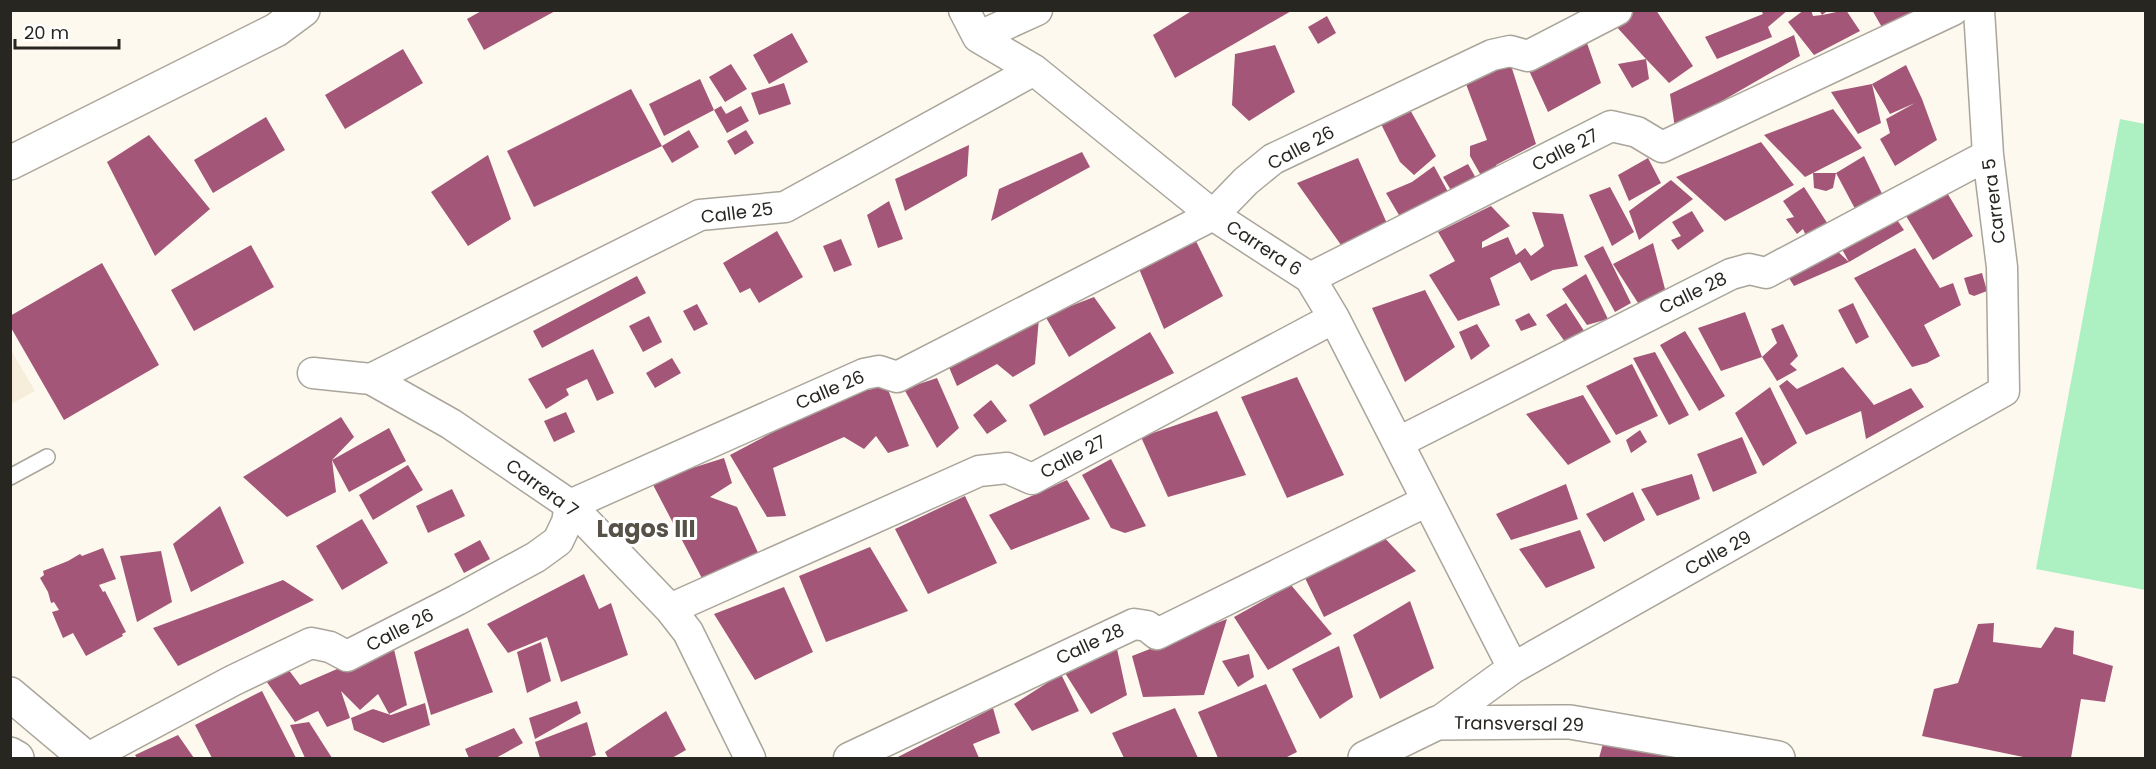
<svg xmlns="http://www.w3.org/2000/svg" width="2156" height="769" font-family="Poppins,sans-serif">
  <rect width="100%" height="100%" fill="#fef9ee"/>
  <path fill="#f6eedb" d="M11 350 35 391 11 404H10Z"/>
  <path fill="#adf0c1" d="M2120 119 2145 124V590L2036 569Z"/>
  <path fill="#a35678" d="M483 10H557L484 50 467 19Z
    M1193 10H1293L1175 78 1153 35Z
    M1630 10H1656L1693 66 1669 83 1646 59 1649 79 1632 88 1618 64 1646 59 1614 24Z
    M1761 10H1788L1768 27 1772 37 1717 59 1705 37 1763 14Z
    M1804 10H1811L1813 16 1822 15 1819 10H1829L1822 15 1846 10 1860 31 1814 55 1788 22Z
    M1872 10H1920L1883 29Z
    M1327 16 1336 33 1318 44 1308 27Z
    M1581 26 1601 83 1548 112 1526 64Z
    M792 33 808 62 769 84 753 55Z
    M1794 35 1800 56 1675 128 1670 94Z
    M1275 45 1295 92 1249 121 1232 105 1235 54Z
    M403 49 423 83 345 129 325 95Z
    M1509 59 1536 144 1496 165 1501 178 1488 188 1470 156V146L1487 140 1466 84Z
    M731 64 747 89 725 102 709 77Z
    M1906 65 1922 99 1937 140 1895 166 1880 139 1890 133 1886 119 1915 103 1890 114 1872 84 1881 123 1858 134 1831 92 1872 84Z
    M700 79 714 110 664 136 649 104Z
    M784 83 791 104 759 115 751 93Z
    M631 89 662 146 534 207 507 151Z
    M1404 99 1436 156 1414 175 1400 162 1376 114Z
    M721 106 726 114 741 106 749 121 727 133 714 110Z
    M1833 109 1862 148 1813 173H1836L1864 156 1886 202 1861 220 1836 173 1833 188 1826 191 1814 188 1813 173 1805 177 1764 135Z
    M266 117 285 150 213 193 194 160Z
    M689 130 699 147 672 163 662 146Z
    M746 130 754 143 735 155 727 141Z
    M149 135 210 209 155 256 107 162Z
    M1761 142 1794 185 1725 221 1676 177Z
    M969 145 967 176 905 211 895 179Z
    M1082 152 1090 167 991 221 999 189Z
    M488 155 511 219 468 246 431 192Z
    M1358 158 1389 228 1346 252 1297 183Z
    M1648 158 1661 183 1629 201 1618 175Z
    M1468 164 1482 189 1458 202 1443 177Z
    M1434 166 1454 203 1406 227 1386 193 1412 182Z
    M1671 180 1693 199 1639 240 1629 211Z
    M1610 187 1634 232 1612 246 1589 195Z
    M1804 187 1833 232 1809 243 1803 229 1797 234 1786 219 1794 217 1783 201Z
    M1946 191 1973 236 1933 260 1906 216Z
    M889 201 903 239 878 248 867 215Z
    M1491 206 1510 226 1482 242V248L1508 237 1516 255 1525 248 1531 256 1544 246 1532 212 1563 214 1578 266 1553 270 1531 281 1520 262 1490 278 1500 305 1458 321 1429 275 1455 261 1438 232Z
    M1692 211 1704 231 1678 250 1671 240 1681 236 1672 222Z
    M1893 214 1904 230 1849 262 1794 286 1787 275 1833 247 1849 262 1838 242Z
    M777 231 803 277 759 303 750 288 740 293 723 263Z
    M1193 235 1223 296 1164 329 1137 264Z
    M841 239 852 265 834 272 823 246Z
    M1653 243 1665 289 1640 306 1613 264Z
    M251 245 274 287 194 331 171 290Z
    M1603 246 1631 303 1615 312 1584 256Z
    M1915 248 1940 288 1953 283 1961 305 1924 325 1940 356 1927 363 1912 367 1854 278Z
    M102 263 159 365 64 420 10 326V316Z
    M1982 273 1987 291 1974 296 1969 294 1964 278Z
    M1586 274 1608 319 1587 325 1562 289Z
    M637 276 646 293 542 348 533 331Z
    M1425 290 1455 347 1405 382 1372 308Z
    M1094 297 1116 328 1069 357 1045 316Z
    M1566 303 1588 337 1570 349 1546 315Z
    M1853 303 1869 337 1856 344 1838 310Z
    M697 304 708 324 694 331 683 311Z
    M1745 312 1762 357 1721 371 1698 328Z
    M1529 313 1537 325 1521 331 1515 320Z
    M649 316 662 342 643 352 629 326Z
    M1039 318 1035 364 1013 377 997 364 957 386 945 358Z
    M1477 324 1490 346 1471 360 1459 332Z
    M1783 324 1798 356 1790 364 1797 370 1777 381 1762 357 1777 343 1771 329Z
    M1685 331 1725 396 1699 411 1660 345Z
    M1150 332 1174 373 1044 436 1029 405Z
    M593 349 614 393 597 401 587 379 566 389 569 395 546 409 528 379Z
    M1655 352 1689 415 1669 425 1633 358Z
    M672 358 681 373 655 388 646 373Z
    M1632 364 1658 416 1616 435 1586 386Z
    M1843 367 1874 405 1911 388 1924 407 1866 439 1861 411 1806 435 1779 386 1787 380 1797 389Z
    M1297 377 1344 475 1287 498 1241 397Z
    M937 378 959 428 937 448 904 389Z
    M867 382 869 390 886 384 909 446 888 453 876 436 864 449 844 437 773 468 786 516 767 517 730 455Z
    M1770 387 1797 443 1763 466 1735 413Z
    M1583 395 1611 442 1568 465 1526 414Z
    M991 400 1007 421 987 434 973 415Z
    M1217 411 1246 475 1168 497 1141 437Z
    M566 412 575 432 554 442 544 421Z
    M341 417 354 437 332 460 336 492 287 517 243 477Z
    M389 428 406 461 349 492 332 460Z
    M1640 430 1647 442 1631 453 1626 440Z
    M1742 437 1757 473 1713 492 1697 454Z
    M724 458 732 483 710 497 737 507 760 557 706 586 651 481Z
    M1111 459 1146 526 1125 533 1111 528 1082 475Z
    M408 465 423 490 373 520 359 495Z
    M1692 474 1700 499 1657 516 1641 489Z
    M1067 480 1090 519 1011 550 989 515Z
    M1566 484 1578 519 1511 540 1496 514Z
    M452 489 465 516 428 533 416 506Z
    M1633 492 1645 520 1604 542 1586 514Z
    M965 496 997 563 928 594 895 529Z
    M220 506 244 563 191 592 173 544Z
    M362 519 388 563 342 590 316 546Z
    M1580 530 1595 568 1546 588 1519 549Z
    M1378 531 1416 571 1324 617 1303 574Z
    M480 540 490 559 464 573 454 554Z
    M870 547 908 611 826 642 799 576Z
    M103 548 116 579 99 585 103 592 105 591 126 632 122 634 123 636 86 656 73 633 63 638 52 612 59 610 54 602 51 603 48 592 40 578 44 575 43 571 68 561 80 554 82 556Z
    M161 551 172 602 137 622 120 556Z
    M584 574 599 609 611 603 628 655 561 682 547 637 508 653 487 624Z
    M283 580 314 600 178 666 153 628Z
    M1291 585 1332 634 1268 670 1234 617Z
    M784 587 813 652 755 680 714 614Z
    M1410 601 1434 668 1380 699 1353 635Z
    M1227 619 1204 695 1143 697 1132 656Z
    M1994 623 1993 642 2041 648 2055 627 2074 631 2073 654 2113 666 2105 702 2081 699 2071 758H2028L1922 736 1934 689 1958 683 1978 624Z
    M468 628 493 692 431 715 414 652Z
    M541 642 551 681 527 693 517 652Z
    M393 645 407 705 389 714 378 694 360 710 341 691 350 718 327 727 318 711 295 722 264 678 288 669 300 685Z
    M1339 646 1353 697 1320 719 1292 669Z
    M1117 649 1127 695 1091 714 1065 673Z
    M1249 654 1254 677 1238 687 1222 661Z
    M1061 674 1079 711 1032 731 1014 704Z
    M1266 684 1297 752 1285 758H1218L1198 712Z
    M262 691 296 758H212L195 725Z
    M577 701 581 713 535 739 529 718Z
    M425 703 430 725 383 743 354 730 351 718 373 709 391 715Z
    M993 708 1000 733 973 744 979 758H896Z
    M1175 708 1198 758H1124L1112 733Z
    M666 711 686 750 672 758H608L605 752Z
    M309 722 332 758H305L290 725Z
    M587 722 596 755 588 758H540L535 742Z
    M514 728 523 743 496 758H469L465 749Z
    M178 735 194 758H137L135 755Z
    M1604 740 1696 758H1599Z"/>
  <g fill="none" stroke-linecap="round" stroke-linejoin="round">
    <g stroke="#aaa59b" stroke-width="18">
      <path id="service" d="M10 477 47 457"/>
    </g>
    <g stroke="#aaa59b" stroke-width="33">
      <path id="minor" d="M964 10 978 37 1034 70 1213 215 1310 278 1334 318 1513 668
        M978 37 1037 10
        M1310 278 1611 126 1637 132 1662 147 1953 10
        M313 373 371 379 451 424 570 505 670 609 688 632 750 758
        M371 379 700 215 785 207 1034 70
        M1399 442 1731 274 1749 269 1766 273 1988 155
        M670 609 979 471 1007 468 1032 479 1334 318
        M1437 723 1513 668 2004 391 2002 267 1988 155 1979 10
        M88 758 232 681 311 643 330 647 347 656 457 600 536 557 558 541 567 522 570 505 864 374 879 371 897 377 1213 215 1246 181 1273 159 1492 55 1510 51 1528 56 1617 10
        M849 758 1134 624 1147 626 1157 634 1427 501"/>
    </g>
    <g stroke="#aaa59b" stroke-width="36">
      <path id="tertiary" d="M10 163 276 30 303 10
        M10 694 86 758
        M10 754 17 758
        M1365 758 1437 723 1556 722H1570L1778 758"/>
    </g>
    <use href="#service" stroke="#fff" stroke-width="15"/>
    <use href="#minor" stroke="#fff" stroke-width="30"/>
    <use href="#tertiary" stroke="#fff" stroke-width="33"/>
  </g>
  <g text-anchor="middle" stroke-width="6" stroke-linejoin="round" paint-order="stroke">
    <g font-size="18" fill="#282621" stroke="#fff">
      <text transform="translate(1301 148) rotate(-28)" y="6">Calle 26</text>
      <text transform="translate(1565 150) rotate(-27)" y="6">Calle 27</text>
      <text transform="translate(1994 201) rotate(-97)" y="6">Carrera 5</text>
      <text transform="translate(737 213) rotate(-7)" y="6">Calle 25</text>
      <text transform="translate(1264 248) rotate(33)" y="6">Carrera 6</text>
      <text transform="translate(1693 293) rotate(-26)" y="6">Calle 28</text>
      <text transform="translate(830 390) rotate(-23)" y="6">Calle 26</text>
      <text transform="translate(1073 457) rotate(-28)" y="6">Calle 27</text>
      <text transform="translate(542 488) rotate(36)" y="6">Carrera 7</text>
      <text transform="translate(1718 553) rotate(-29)" y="6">Calle 29</text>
      <text transform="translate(400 630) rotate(-27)" y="6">Calle 26</text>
      <text transform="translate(1090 644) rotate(-25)" y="6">Calle 28</text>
      <text transform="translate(1519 724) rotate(1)" y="6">Transversal 29</text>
    </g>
    <g font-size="24" font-weight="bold" fill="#565248" stroke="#fff">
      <text x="646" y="537">Lagos III</text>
    </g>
  </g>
  <rect width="2156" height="769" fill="none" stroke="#282621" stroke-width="24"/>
  <path d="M15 39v9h104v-9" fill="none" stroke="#282621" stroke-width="3"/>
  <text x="24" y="39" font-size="18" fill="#282621" stroke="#ffffff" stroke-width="4.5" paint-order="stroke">20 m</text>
</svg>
